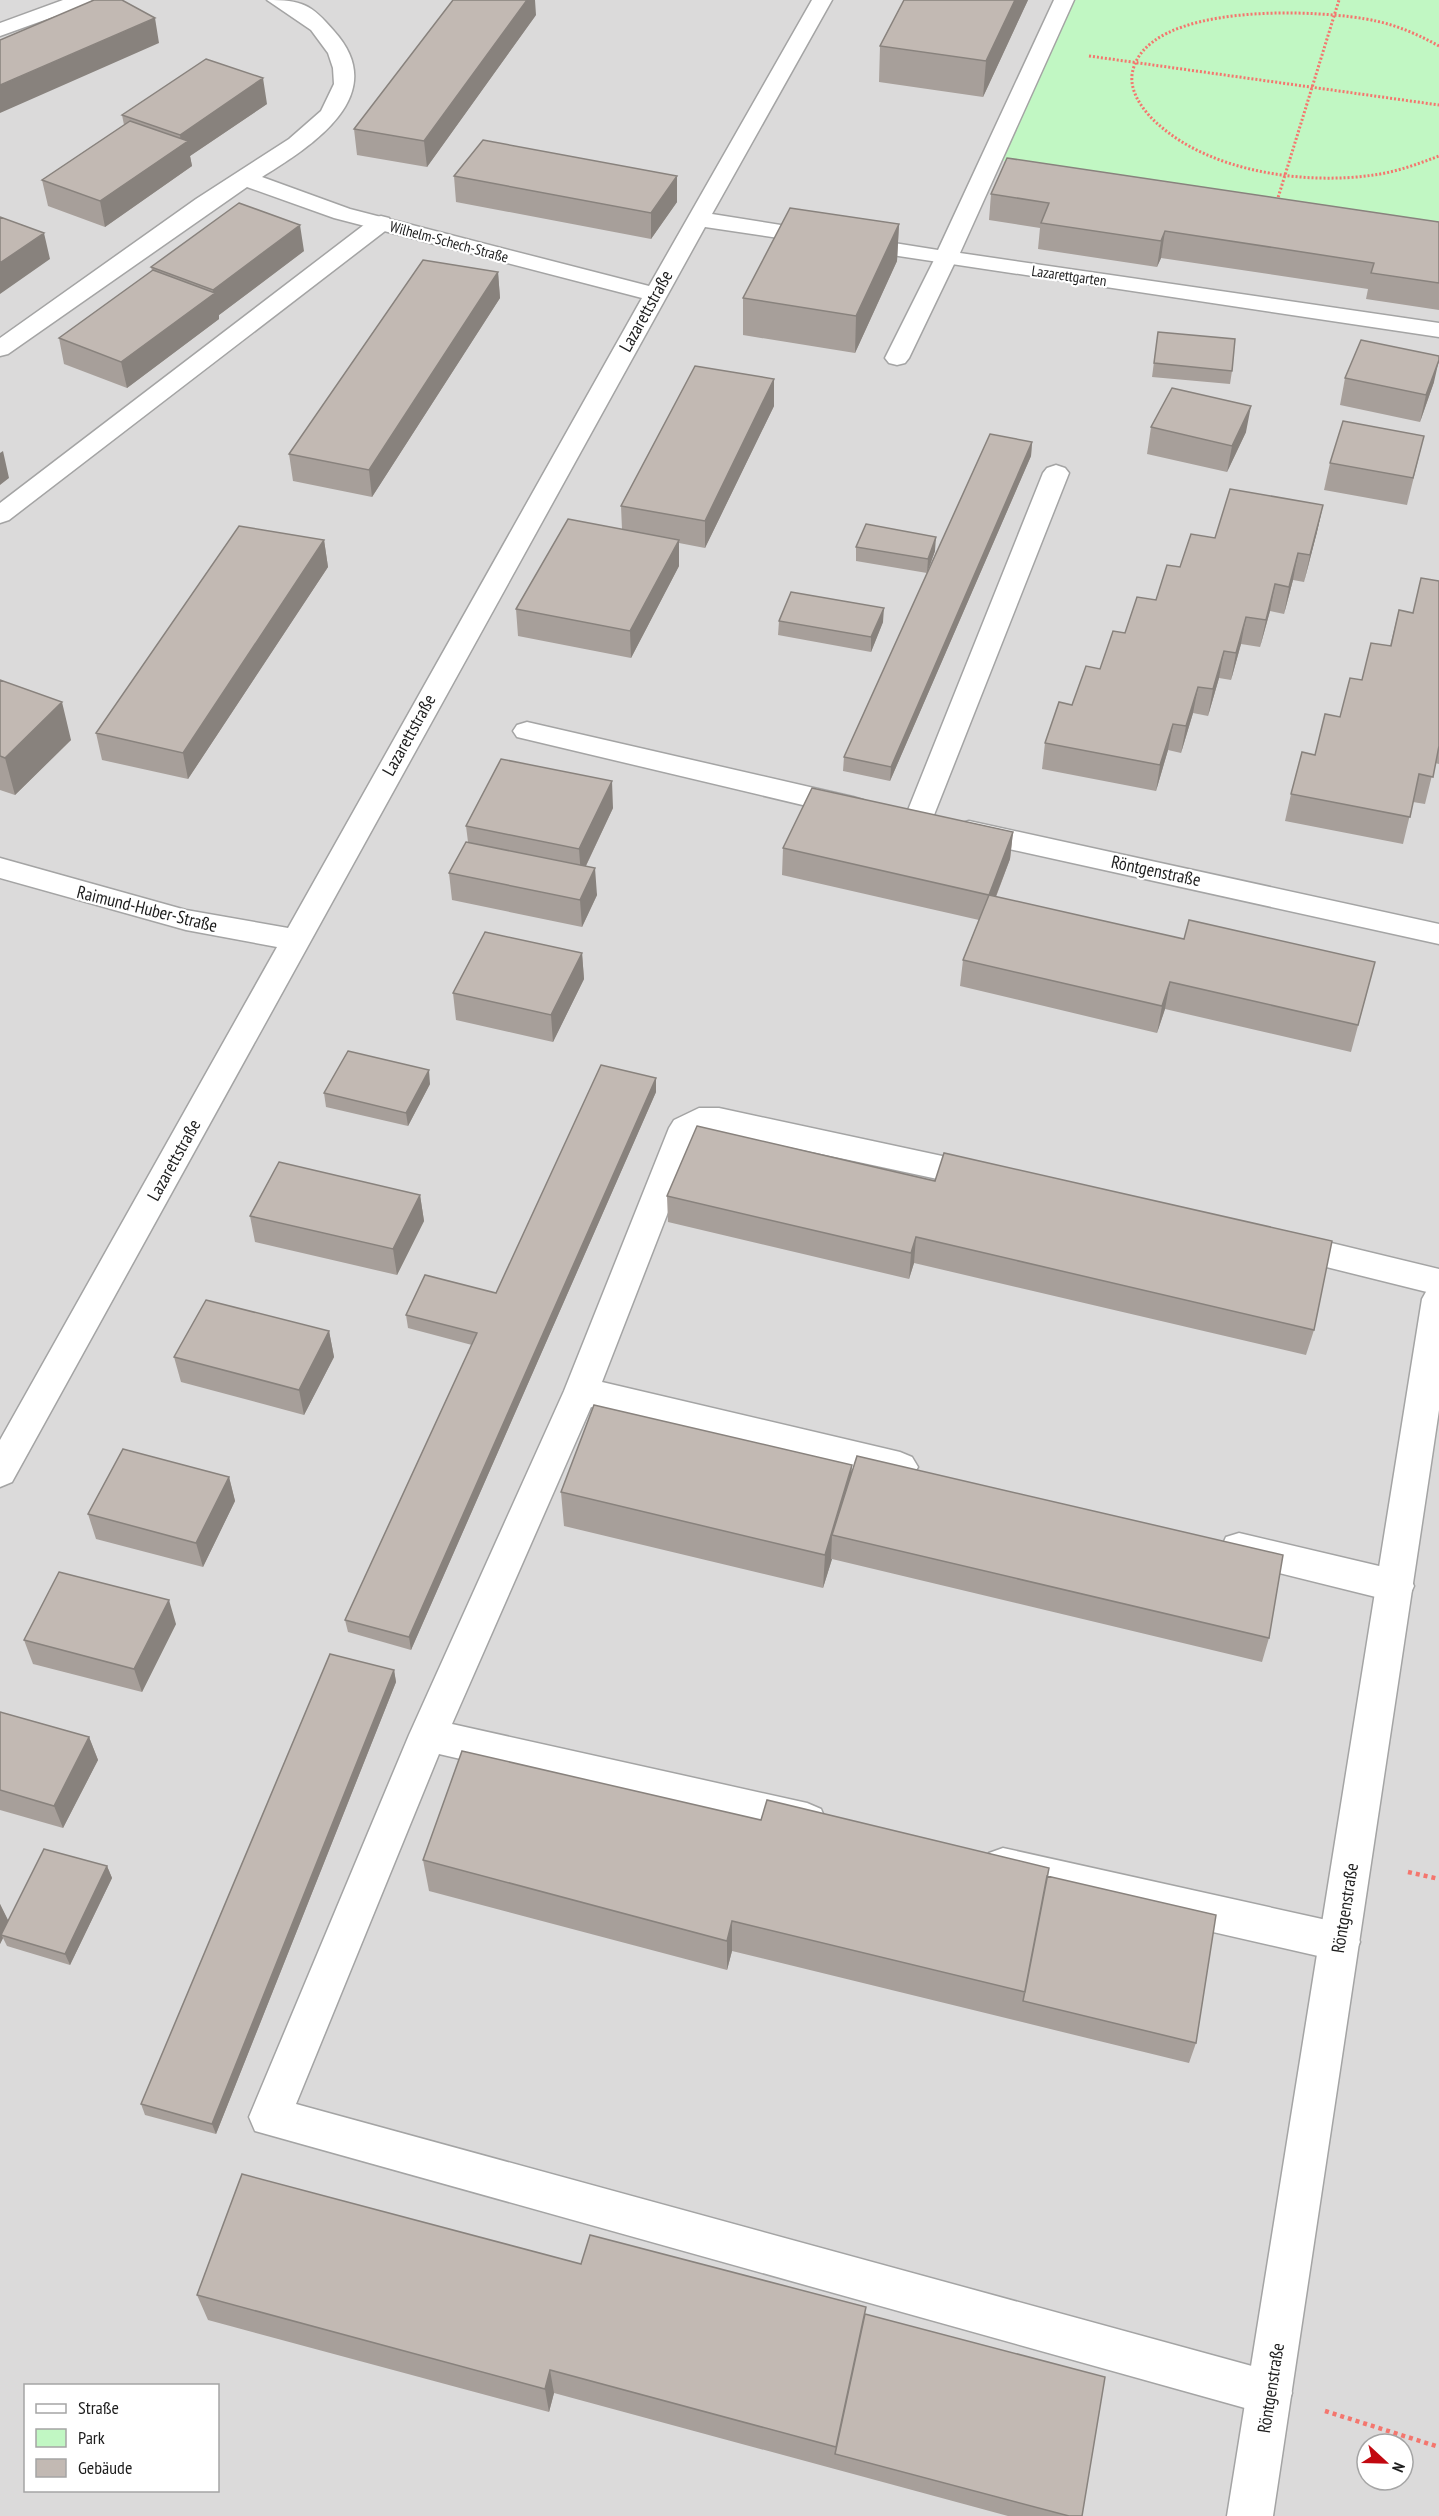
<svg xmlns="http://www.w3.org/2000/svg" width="1439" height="2516" font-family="'PT Sans Narrow',sans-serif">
  <rect width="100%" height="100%" fill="#eeeae3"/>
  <path fill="#dbdada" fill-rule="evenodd" d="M0 0H1439V2516H0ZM26 2386H218V2490H26ZM1367 2444H1403V2480H1367Z"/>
  <path fill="#c1f7c3" d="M1064 0H1439V226L991 159Z"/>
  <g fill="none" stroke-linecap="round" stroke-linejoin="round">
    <g stroke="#a4a4a4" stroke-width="3">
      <path id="service" d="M381 216 389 218 392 223 389 228 9 520 0 523V503L373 218Z
        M946 251 954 253 957 258 909 358 905 363 897 365 889 363 885 358 935 258 938 253Z
        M1056 465 1065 468 1069 473 932 820 928 827 918 830 908 827 904 820 1043 473 1047 468Z
        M527 722 853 797 863 800 867 807 863 814 853 817 517 737 513 731 517 725Z
        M699 1108H719L984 1165 995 1168 1000 1177 995 1186 984 1189 719 1132H704L698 1135 602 1382 900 1452 912 1457 918 1467 912 1477 900 1482 591 1407 452 1724 807 1803 821 1809 826 1821 821 1833 807 1839 439 1754 296 2104 1270 2371 1286 2377 1292 2393 1286 2409 1270 2415 255 2131 249 2117 409 1735 564 1391 669 1128 674 1120Z
        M1286 1232 1439 1269V1295L1274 1254 1270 1245 1274 1236Z
        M1239 1533 1396 1570 1409 1575 1414 1586 1409 1597 1396 1602 1239 1563 1226 1559 1221 1548 1226 1537Z
        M1003 1848 1340 1923 1354 1929 1360 1942 1354 1955 1340 1961 1003 1884 989 1879 983 1866 989 1853Z"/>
    </g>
    <g stroke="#a4a4a4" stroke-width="3">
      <path id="minor" d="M63 0H92L89 4 0 36V23Z
        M267 0C302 0 311 4 334 31 392 95 312 146 262 177L350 209 649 286 812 0H832L712 214 938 250 1054 0H1074L960 253 1439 323V337L705 227 12 1482 0 1487V1440L277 947 186 930 0 878V858L186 910 288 928 642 298 334 218 247 187 8 354 0 356V338L196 199 289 139 321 111 334 84 333 68 328 53 311 30Z
        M969 821 1439 924V944L959 838 955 831 959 824Z
        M1439 1286V1410L1273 2516H1227L1422 1299 1427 1290Z"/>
    </g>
    <path stroke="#f4766e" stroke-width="3" stroke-dasharray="2 2" stroke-linecap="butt" d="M1439 46C1419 35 1399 26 1376 21 1324 9 1142 0 1132 75 1130 94 1145 113 1159 125 1212 172 1305 185 1374 175 1396 172 1418 164 1439 156
      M1089 56 1439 105
      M1277 201 1339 0"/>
    <path stroke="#f4766e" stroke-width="4.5" stroke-dasharray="4 4" stroke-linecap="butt" d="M1408 1872 1439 1879
      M1325 2411 1439 2447"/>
    <use href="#service" fill="#fff" fill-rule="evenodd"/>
    <use href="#minor" fill="#fff" fill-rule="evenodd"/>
  </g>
  <path fill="#a79f9a" d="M904 0H1028L983 97 879 82 880 46Z
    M536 15 427 167 357 155 354 129Z
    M267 104 190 156 192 166 105 227 48 206 42 180 124 125 122 115Z
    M454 176 677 202 651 239 456 202Z
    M991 194 1439 222V310L1366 299 1368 289 1161 258 1157 267 1038 249 1040 228 989 220Z
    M899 224 897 261 855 353 743 335V298Z
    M304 251 219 315V319L127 388 64 364 59 338 152 271 151 267Z
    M498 272 500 298 372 497 293 481 289 454Z
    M1158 332 1232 371 1230 384 1152 377Z
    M1345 378 1434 382 1420 422 1340 405Z
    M774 379V406L705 548 679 543V566L631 658 518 636 516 609 622 529 621 506Z
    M1151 427 1246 432 1227 472 1147 454Z
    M1424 436 1407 505 1324 490 1330 463Z
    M1032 442 1031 456 890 781 843 771 844 757Z
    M1323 505 1317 532 1304 582 1293 580 1284 614 1270 611 1260 647 1241 644 1231 680 1219 678 1208 716 1193 713 1181 753 1168 750 1156 791 1042 769 1045 743 1072 705 1100 669 1125 633 1156 600 1180 567 1215 538Z
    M324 540 328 567 188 779 102 760 96 733Z
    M856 547 935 551 927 573 856 561Z
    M1439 581V764L1435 763 1425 804 1413 802 1403 844 1285 821 1291 794 1315 755 1340 717 1362 680 1390 646 1399 610 1413 613Z
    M779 621 883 622 871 652 778 635Z
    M0 680 71 740 15 795 0 790Z
    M613 808 586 866 597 895 582 927 452 900 449 873 468 842 466 826Z
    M1013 832 1010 859 996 897 1184 939 1375 962 1351 1052 1165 1009 1157 1033 960 986 963 960 979 920 782 875 783 848Z
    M582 953 584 979 553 1042 456 1020 453 993Z
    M656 1078V1092L411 1650 348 1632 345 1620 472 1345 408 1328 406 1315 496 1293Z
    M430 1084 408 1126 326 1107 324 1093Z
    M935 1181 1314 1330 1306 1355 914 1263 909 1279 668 1222 667 1196Z
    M420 1195 424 1221 397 1275 255 1242 250 1216Z
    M329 1331 334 1357 304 1415 181 1382 174 1357Z
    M851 1474 1269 1638 1262 1662 832 1559 823 1588 564 1526 561 1492Z
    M229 1477 235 1501 203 1567 96 1539 88 1514Z
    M176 1624 142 1692 33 1664 24 1640Z
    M394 1670 396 1682 216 2134 145 2115 141 2104Z
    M0 1712 89 1737 98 1760 63 1828 0 1810Z
    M761 1820 1047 1876 1196 2043 1189 2063 732 1951 727 1970 429 1891 423 1860Z
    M107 1866 112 1878 70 1965 7 1946 3 1938 0 1944V1904L8 1921Z
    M581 2264 865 2314 1082 2516H1008L554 2393 549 2412 208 2320 197 2295Z"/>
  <path fill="#88827d" d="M527 0H535L536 15 427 167 424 141Z
    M1015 0H1028L983 97 986 61Z
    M155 18 159 43 0 113V85Z
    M263 78 267 104 190 156 192 166 105 227 100 201 181 145 180 135Z
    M677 176V202L651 239V213Z
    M899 224 897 261 855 353 856 316Z
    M300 225 304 251 219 315V319L127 388 121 362 213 294V290Z
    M1165 231 1161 258 1157 267 1161 241Z
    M44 233 50 259 0 294V263Z
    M498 272 500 298 372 497 369 470Z
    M1439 360 1434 382 1420 422 1426 395Z
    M774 379V406L705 548V521Z
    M1251 406 1246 432 1227 472 1232 446Z
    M1032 442 1031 456 890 781 891 767Z
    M3 451 9 478 0 485V453Z
    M1323 505 1317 532 1304 582 1310 555Z
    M936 537 935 551 927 573 928 559Z
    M324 540 328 567 188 779 183 753Z
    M679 540V566L631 658 630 631Z
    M1298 553 1293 580 1284 614 1289 587Z
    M1275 584 1270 611 1260 647 1266 620Z
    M884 608 883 622 871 652V637Z
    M1246 617 1241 644 1231 680 1236 653Z
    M1224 651 1219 678 1208 716 1213 689Z
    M1198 687 1193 713 1181 753 1186 726Z
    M62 702 71 740 15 795 5 758Z
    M1173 724 1168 750 1156 791 1160 765Z
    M612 781 613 808 581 876 579 849Z
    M1013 832 1010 859 986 922 989 895Z
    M595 868 597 895 582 927 580 900Z
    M582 953 584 979 553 1042 551 1015Z
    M1170 982 1165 1009 1157 1033 1162 1006Z
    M429 1070 430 1084 408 1126 406 1113Z
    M656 1078V1092L411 1650 409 1637Z
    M420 1195 424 1221 397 1275 393 1249Z
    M916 1237 914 1263 909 1279 911 1253Z
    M329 1331 334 1357 304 1415 299 1390Z
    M852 1465 849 1499 832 1535 831 1559H832L823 1588 825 1555Z
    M229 1477 235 1501 203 1567 196 1543Z
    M169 1600 176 1624 142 1692 134 1669Z
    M394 1670 396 1682 216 2134 212 2124Z
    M89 1737 98 1760 63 1828 54 1806Z
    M107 1866 112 1878 70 1965 65 1954Z
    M0 1904 10 1924 1 1935 3 1938 0 1944Z
    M732 1921V1951L727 1970V1941Z
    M550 2370 554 2393 549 2412 545 2389Z"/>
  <path fill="#c2b9b3" stroke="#88827d" stroke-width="1.5" d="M94 0H122L155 18 0 85V40Z
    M453 0H527L424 141 354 129Z
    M904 0H1015L986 61 880 46Z
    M206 59 263 78 180 135 122 115Z
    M130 121 188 141 100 201 42 180Z
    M483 140 677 176 651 213 454 176Z
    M1007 158 1439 222V283L1371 273 1374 263 1165 231 1161 241 1041 223 1049 203 991 194Z
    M239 203 300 225 213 290 151 267Z
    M790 208 899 224 856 316 743 298Z
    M0 217 44 233 0 263Z
    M423 260 498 272 369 470 289 454Z
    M153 270 215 293 121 362 59 338Z
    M1158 332 1235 339 1232 371 1154 363Z
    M1361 340 1439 356V360L1426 395 1345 378Z
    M695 366 774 379 705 521 621 506Z
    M1172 388 1251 406 1232 446 1151 427Z
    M1343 421 1424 436 1413 478 1330 463Z
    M990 434 1032 442 891 767 844 757Z
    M1230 489 1323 505 1310 555 1298 553 1289 587 1275 584 1266 620 1246 617 1236 653 1224 651 1213 689 1198 687 1186 726 1173 724 1160 765 1045 743 1059 702 1072 705 1086 666 1100 669 1113 631 1125 633 1137 597 1156 600 1167 565 1180 567 1191 534 1215 538Z
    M568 519 679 540 630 631 516 609Z
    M866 524 936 537 928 559 856 547Z
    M239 526 324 540 183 753 96 733Z
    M1421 578 1439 581V746L1433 777 1419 774 1410 817 1291 794 1302 752 1315 755 1325 714 1340 717 1350 678 1362 680 1371 643 1391 646 1399 610 1413 613Z
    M791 592 884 608 871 637 779 621Z
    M0 680 62 702 5 758 0 756Z
    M501 759 612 781 579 849 466 826Z
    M812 788 1013 832 989 895 783 848Z
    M466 842 595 868 580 900 449 873Z
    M989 895 1184 939 1189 920 1375 962 1358 1025 1170 982 1162 1006 963 960Z
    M485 932 582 953 551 1015 453 993Z
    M348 1051 429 1070 406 1113 324 1093Z
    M601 1065 656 1078 409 1637 345 1620 477 1333 406 1315 425 1275 496 1293Z
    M697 1126 935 1181 944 1153 1332 1241 1314 1330 916 1237 911 1253 667 1196Z
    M279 1162 420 1195 393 1249 250 1216Z
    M206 1300 329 1331 299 1390 174 1357Z
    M594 1405 852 1465 825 1555 561 1492Z
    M123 1449 229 1477 196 1543 88 1514Z
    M857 1456 1283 1555 1269 1638 832 1535Z
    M59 1572 169 1600 134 1669 24 1640Z
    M330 1654 394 1670 212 2124 141 2104Z
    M0 1712 89 1737 54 1806 0 1790Z
    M462 1751 761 1820 767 1800 1049 1868 1025 1992 732 1921 727 1941 423 1860Z
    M44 1849 107 1866 65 1954 1 1935Z
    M1047 1876 1216 1915 1196 2043 1023 2001Z
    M242 2174 581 2264 590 2235 866 2307 836 2447 550 2370 545 2389 197 2295Z
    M865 2314 1105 2377 1082 2516H1069L835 2454Z"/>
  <g text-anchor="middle" stroke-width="4.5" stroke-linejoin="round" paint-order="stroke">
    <g font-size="15" fill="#1d1d1d" stroke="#fff">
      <text transform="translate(449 242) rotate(15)" y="5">Wilhelm-Schech-Straße</text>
      <text transform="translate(1069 276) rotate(8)" y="5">Lazarettgarten</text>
    </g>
    <g font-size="18" fill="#1d1d1d" stroke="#fff">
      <text transform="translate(646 311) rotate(-61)" y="6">Lazarettstraße</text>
      <text transform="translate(409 735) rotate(-61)" y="6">Lazarettstraße</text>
      <text transform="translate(1156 871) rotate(12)" y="6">Röntgenstraße</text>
      <text transform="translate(147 909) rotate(14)" y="6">Raimund-Huber-Straße</text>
      <text transform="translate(174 1160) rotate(-61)" y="6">Lazarettstraße</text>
      <text transform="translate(1345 1908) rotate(-81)" y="6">Röntgenstraße</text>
      <text transform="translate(1271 2388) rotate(-81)" y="6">Röntgenstraße</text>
    </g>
  </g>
  <rect x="24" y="2384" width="195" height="108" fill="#ffffff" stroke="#a5a5a5" stroke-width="1.5"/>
  <rect x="36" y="2404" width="30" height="9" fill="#ffffff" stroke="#a5a5a5" stroke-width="1.5"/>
  <text x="78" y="2414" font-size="18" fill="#1d1d1d">Straße</text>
  <rect x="36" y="2429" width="30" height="18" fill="#c1f7c3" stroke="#a5a5a5" stroke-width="1.5"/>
  <text x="78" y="2444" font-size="18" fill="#1d1d1d">Park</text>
  <rect x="36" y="2459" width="30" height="18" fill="#c2b9b3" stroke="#a5a5a5" stroke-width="1.5"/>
  <text x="78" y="2474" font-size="18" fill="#1d1d1d">Gebäude</text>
  <g transform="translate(1385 2462) rotate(112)"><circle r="28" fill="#ffffff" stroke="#a5a5a5" stroke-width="1.5"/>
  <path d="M0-4.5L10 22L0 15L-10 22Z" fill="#c20810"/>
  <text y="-9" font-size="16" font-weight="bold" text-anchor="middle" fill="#1d1d1d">N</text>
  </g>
</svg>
